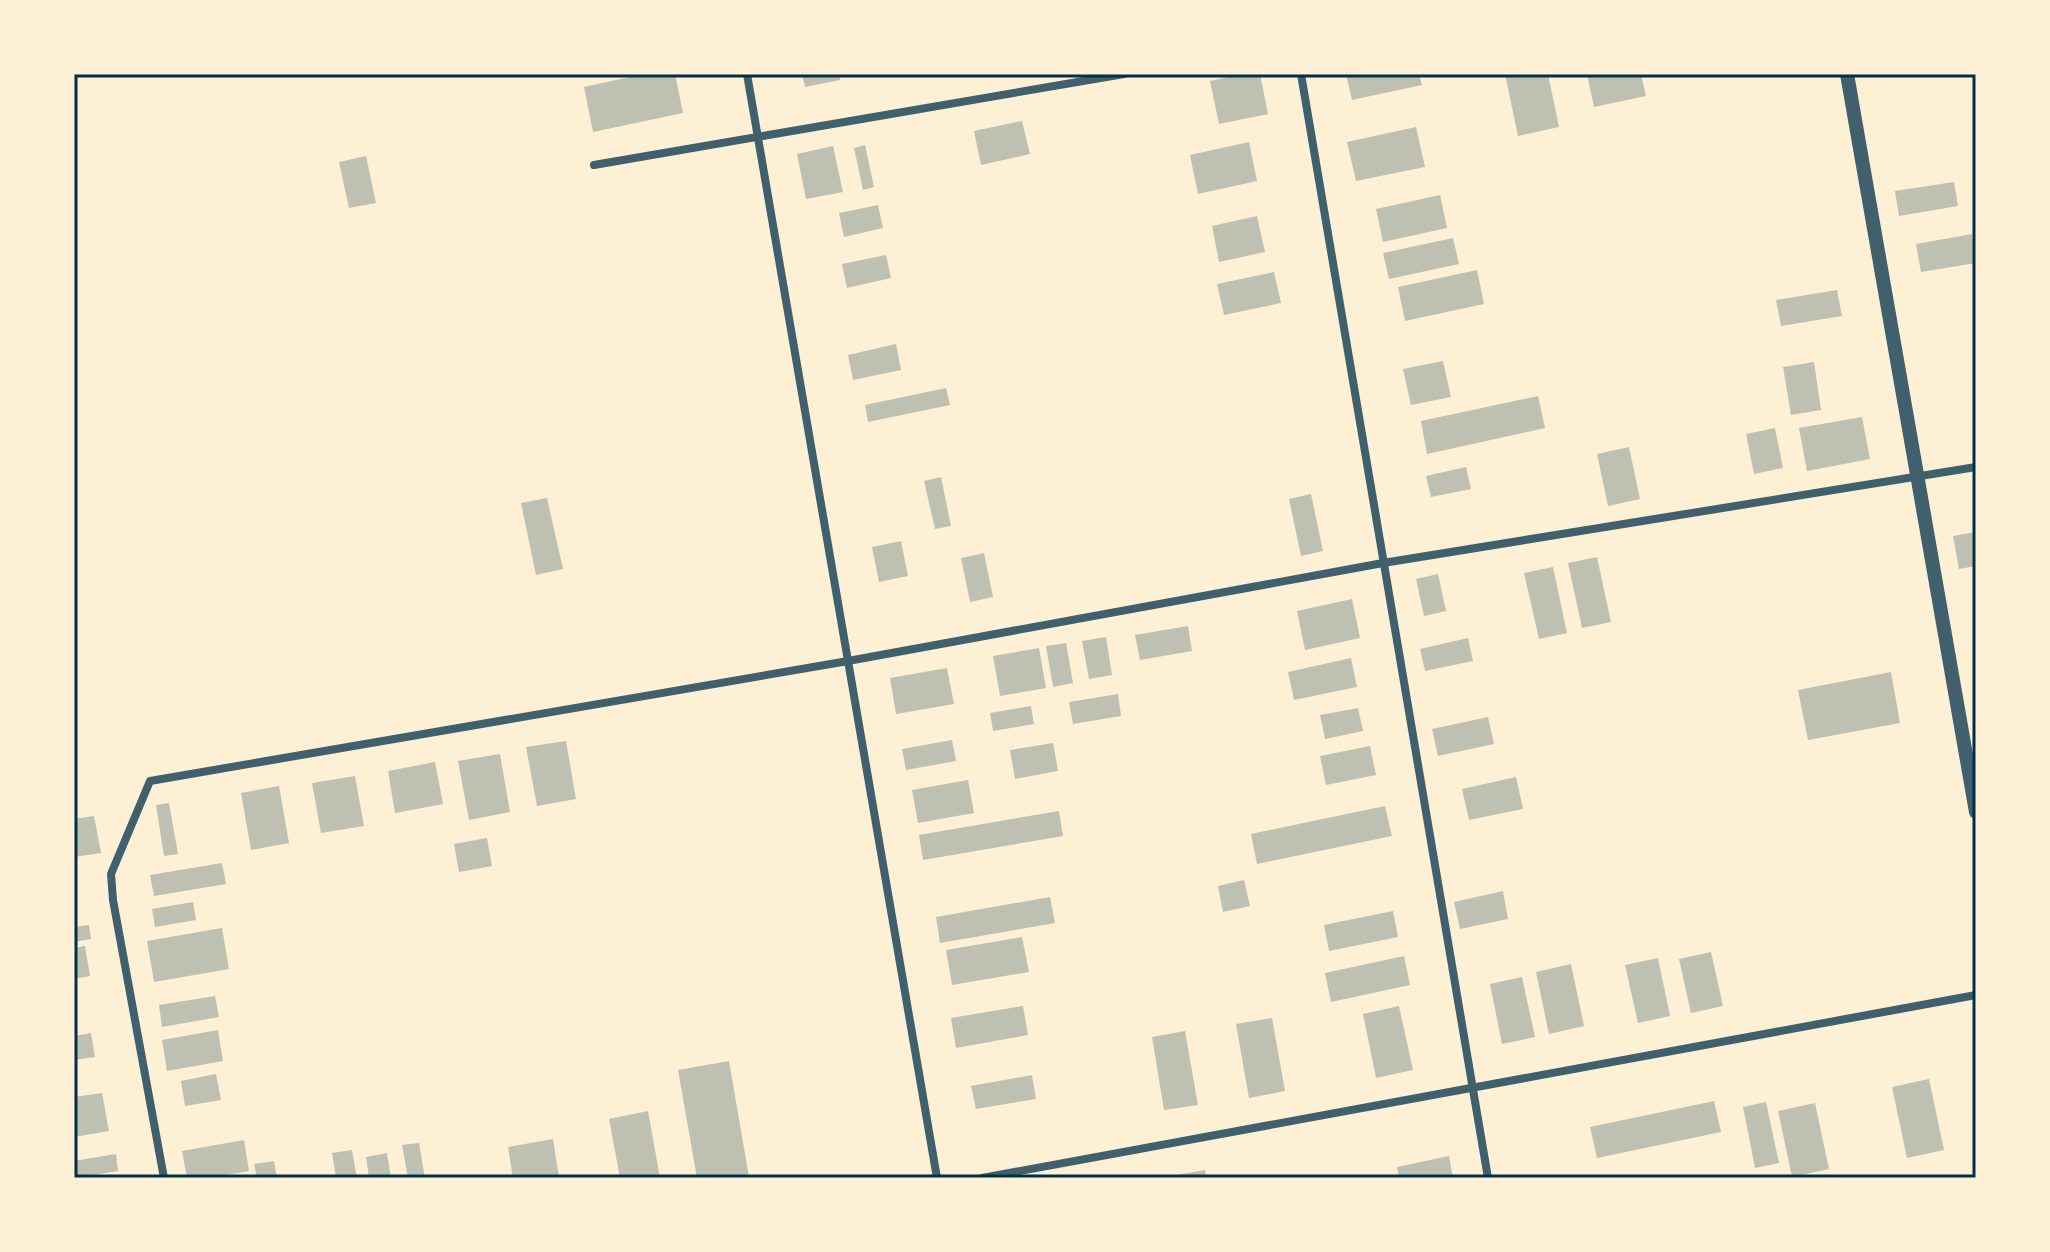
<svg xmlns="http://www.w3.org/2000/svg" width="2050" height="1252" font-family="'Sofia Sans Condensed',sans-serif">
  <rect width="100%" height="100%" fill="#fdf0d5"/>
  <path fill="#bec0b2" d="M644 74H675L683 113 593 132 584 87Z
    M802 74H839L840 80 805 87Z
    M1242 74H1260L1268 114 1219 124 1210 81Z
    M1346 74H1419L1422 85 1352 100Z
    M1505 74H1548L1559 127 1518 136Z
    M1587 74H1641L1646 96 1594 107Z
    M1022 121 1030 154 981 165 974 131Z
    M1416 127 1425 167 1356 181 1347 142Z
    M1249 142 1257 181 1198 194 1190 155Z
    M865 145 874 187 863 190 854 148Z
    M833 146 843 192 806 199 797 154Z
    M366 156 376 203 349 208 339 162Z
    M1954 182 1958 206 1899 216 1895 191Z
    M1440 195 1447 228 1383 242 1376 209Z
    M878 205 883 228 844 237 839 213Z
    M1257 216 1265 252 1219 262 1212 226Z
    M1972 234 1976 263 1921 272 1916 244Z
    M1453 238 1459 264 1389 279 1383 253Z
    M886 255 891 278 847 288 842 264Z
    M1477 270 1484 304 1405 321 1398 287Z
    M1274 272 1281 303 1224 315 1217 284Z
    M1837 290 1842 316 1781 326 1776 300Z
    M896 344 901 370 853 380 848 355Z
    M1443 361 1451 397 1411 405 1403 369Z
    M1814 362 1821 410 1791 415 1783 367Z
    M946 388 950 405 868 422 865 405Z
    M1538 396 1545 428 1427 454 1421 421Z
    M1862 417 1870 459 1807 471 1799 428Z
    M1775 428 1783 468 1754 474 1746 434Z
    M1629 447 1640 499 1608 506 1597 454Z
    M1466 467 1471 489 1431 497 1426 476Z
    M941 477 951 526 935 529 924 481Z
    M1311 494 1323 551 1301 556 1289 499Z
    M547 498 563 569 536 575 521 503Z
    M1976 532V566L1959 569 1953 536Z
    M901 541 908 576 879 582 872 547Z
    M984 553 993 597 970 602 961 558Z
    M1597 557 1611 622 1582 628 1568 563Z
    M1553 567 1567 633 1539 639 1524 573Z
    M1438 574 1446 611 1424 616 1416 579Z
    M1352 599 1360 638 1305 650 1297 611Z
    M1188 626 1192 651 1140 660 1135 635Z
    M1106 637 1112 675 1089 679 1082 641Z
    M1468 638 1473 661 1425 671 1420 649Z
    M1066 643 1073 683 1053 687 1046 646Z
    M1039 648 1046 688 1000 696 993 656Z
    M1351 658 1357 687 1294 700 1288 672Z
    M947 668 954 704 896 714 890 678Z
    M1891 672 1900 723 1808 740 1798 690Z
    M1118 694 1121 716 1073 724 1069 702Z
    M1031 706 1034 724 993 731 990 713Z
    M1358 708 1363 731 1325 739 1320 715Z
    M1488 717 1494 744 1438 756 1432 729Z
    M952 740 956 761 906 770 902 749Z
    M566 741 576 799 537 806 526 747Z
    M1053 743 1058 771 1015 779 1010 750Z
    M1370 746 1376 775 1326 785 1320 756Z
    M500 754 510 812 469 820 458 761Z
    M435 762 443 804 395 813 388 771Z
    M355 776 364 826 321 833 312 783Z
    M1516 777 1523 809 1469 820 1462 789Z
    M968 780 974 813 918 823 912 790Z
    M279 786 289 843 251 850 241 793Z
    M169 803 178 854 164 856 156 805Z
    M1385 806 1392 836 1257 864 1251 834Z
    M1059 811 1063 836 923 860 919 835Z
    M94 816 101 853 74 857V819Z
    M487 838 492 866 459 872 454 844Z
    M222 863 226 884 154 896 150 875Z
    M1244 880 1250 906 1223 912 1218 886Z
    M1503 891 1508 919 1460 929 1454 902Z
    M1050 897 1055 923 940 943 936 917Z
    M193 902 196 920 155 927 152 909Z
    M1393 911 1398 937 1329 951 1324 925Z
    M89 925 91 939 74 942V927Z
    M222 928 229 969 154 982 147 941Z
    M1022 937 1029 972 952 985 946 950Z
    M85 946 90 976 74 979V948Z
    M1711 952 1723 1006 1691 1013 1679 959Z
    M1404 956 1410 985 1331 1002 1325 973Z
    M1658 958 1670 1016 1638 1023 1625 965Z
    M1571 964 1584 1026 1549 1034 1536 972Z
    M1522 977 1535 1037 1502 1044 1490 984Z
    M215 996 219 1017 162 1027 159 1005Z
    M1023 1006 1028 1035 956 1048 951 1018Z
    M1399 1006 1413 1070 1376 1078 1363 1014Z
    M1272 1018 1285 1091 1249 1098 1236 1024Z
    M218 1030 223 1061 167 1071 162 1040Z
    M1185 1031 1198 1105 1164 1110 1152 1037Z
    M91 1033 95 1057 74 1060V1036Z
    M729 1061 749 1177 697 1178 678 1070Z
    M216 1074 221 1100 185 1106 181 1081Z
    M1032 1075 1036 1099 976 1109 971 1086Z
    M1929 1079 1944 1150 1907 1158 1892 1087Z
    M102 1093 109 1131 74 1137V1097Z
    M1714 1101 1721 1132 1597 1158 1590 1127Z
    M1766 1102 1779 1163 1755 1168 1743 1107Z
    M1815 1103 1829 1169 1792 1177 1778 1111Z
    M648 1111 660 1178H620L609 1119Z
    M553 1139 559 1178H513L508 1147Z
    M244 1140 249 1171 209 1178H187L182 1151Z
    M419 1143 425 1178H408L402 1145Z
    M352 1150 357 1178H336L332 1153Z
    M387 1153 391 1178H369L366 1157Z
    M116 1154 118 1171 74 1178V1161Z
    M1449 1156 1453 1178H1399L1397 1167Z
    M274 1161 277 1178H257L254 1164Z
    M1205 1170 1206 1178H1170V1176Z"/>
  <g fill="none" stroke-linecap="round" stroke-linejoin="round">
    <path stroke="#3f606c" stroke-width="8" d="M747 74 937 1178
      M1301 74 1488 1178
      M594 165 1124 74
      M164 1178 113 900 111 874 150 781 848 661 1383 563 1976 467
      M982 1178 1976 995"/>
    <path stroke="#3f606c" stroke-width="14" d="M1847 74 1976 812"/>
  </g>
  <rect width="2050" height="1252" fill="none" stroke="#fdf0d5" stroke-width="152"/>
  <rect x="76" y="76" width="1898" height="1100" fill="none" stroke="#003049" stroke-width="3"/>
</svg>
